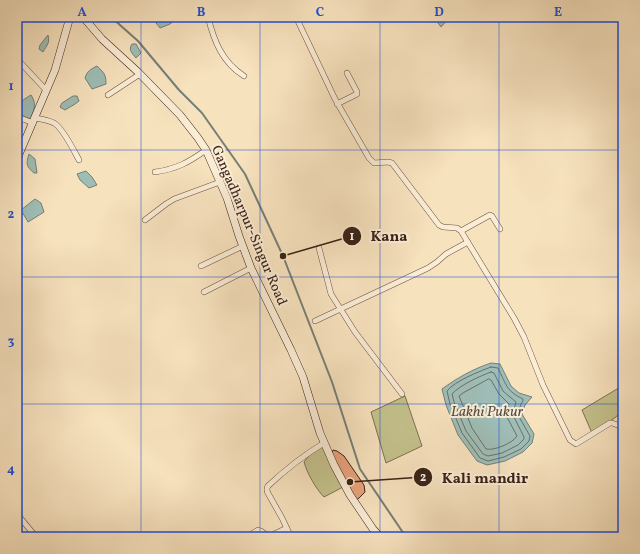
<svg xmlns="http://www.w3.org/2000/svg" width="640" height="554" font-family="Vollkorn,serif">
  <rect width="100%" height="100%" fill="#f7e2be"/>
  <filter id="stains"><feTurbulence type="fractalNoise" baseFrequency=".005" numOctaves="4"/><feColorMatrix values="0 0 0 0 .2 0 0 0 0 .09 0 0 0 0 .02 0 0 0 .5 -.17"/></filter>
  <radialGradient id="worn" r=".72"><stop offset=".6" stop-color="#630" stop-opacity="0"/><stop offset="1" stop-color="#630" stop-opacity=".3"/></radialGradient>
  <path fill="#c4c18c" stroke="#7e7150" d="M622 386 623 408 616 417 592 433 582 410Z
    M405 396 422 446 386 463 371 412Z
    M323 446 343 487 324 497C316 489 307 473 304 462L313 451Z"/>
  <path fill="#9ebdb6" stroke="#757f76" d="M153 17H172L175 20 170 24 160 28 153 19Z
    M434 17H457L449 18 441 27Z
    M48 35C50 43 47 45 43 52L39 49 40 45Z
    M132 44H136L141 53 136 58C132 53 128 50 132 44Z
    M97 66C104 73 106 74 106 84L92 89 85 78C87 71 91 69 97 66Z
    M31 95C37 104 34 109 31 119 24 117 20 115 18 108 21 101 24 99 31 95Z
    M73 96H77L79 101 75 104 65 110 60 107 62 103Z
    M29 154 35 159 37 173H34C26 166 26 164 29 154Z
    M86 171 92 177 97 185 89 188 80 180 77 174Z
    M35 199 41 203 44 212 28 222 21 210Z
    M491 363 500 364 511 386 519 393 532 397 525 405 522 414 534 434 532 443 523 452 505 461 487 465 477 461 458 435 446 405 442 389C457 378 473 369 491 363Z"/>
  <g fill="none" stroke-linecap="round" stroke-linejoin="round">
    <path stroke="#6b6f66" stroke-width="1" d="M491 367 498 368C506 384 506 391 523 399V401L521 404 518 415 530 436 529 441 521 449 504 457 488 461 480 458 462 433 450 404 447 391C455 381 478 372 491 367Z
      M491 372 494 373 503 391 516 402 513 413 514 417 524 437V439L518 445 502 453 488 456 483 454 466 431 454 402 452 394C460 385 480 376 491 372Z
      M489 379 491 380 499 394 509 404 507 412 508 419 517 436C513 443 494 451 486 449L472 428 459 396 463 393Z"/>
    <path stroke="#757f76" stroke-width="2" d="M111 17 138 41 179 90 202 113 245 174 283 256 332 382 360 469 406 537"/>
  </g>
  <path fill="#e7a17b" stroke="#382115" d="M333 450 337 451 344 456 364 485 365 492 358 499 355 500 332 454Z
    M352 479 354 482 349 485 347 482Z"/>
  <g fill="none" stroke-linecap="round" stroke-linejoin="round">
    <g stroke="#68513f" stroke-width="6">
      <path id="street" d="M208 17C214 41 222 62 244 76
        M296 17 335 99 369 158 374 163 388 162 392 163 439 225 443 227 457 228 461 231 514 318 524 337 543 385 570 440 576 444 610 423H612L623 427
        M17 59 46 90
        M108 95 140 74
        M337 104 357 94V92L347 73
        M35 118C41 119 48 120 54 123 63 128 74 151 79 160
        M17 120 23 119 33 123
        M155 172C177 169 189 162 206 150
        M145 220 166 204 174 199 220 182
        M461 231 490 215 492 216 500 229
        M319 248 331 294 355 332 402 394
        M201 266 243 246
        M204 292 251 268
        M315 321 428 268 437 262 446 254 468 242
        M17 514 32 532 36 537
        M247 537 258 530 261 531 265 534 270 536 287 528
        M291 537 282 518 269 495C267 492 266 489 268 486 285 470 304 455 324 443"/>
    </g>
    <g stroke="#382115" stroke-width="8">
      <path id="secondary" d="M83 17 102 39 138 72 180 115 198 138 206 150 227 198 239 236 251 268 291 350 303 377 320 433 334 465 350 495 373 529 380 537
        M17 159 55 70 70 17"/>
    </g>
    <use href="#street" stroke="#faecd5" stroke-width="5"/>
    <use href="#secondary" stroke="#faecd5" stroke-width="7"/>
  </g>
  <path fill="none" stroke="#1d4ed8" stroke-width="1" stroke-opacity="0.55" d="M141 17V537M260 17V537M380 17V537M499 17V537M17 150H623M17 277H623M17 404H623"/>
  <g text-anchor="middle" stroke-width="4" stroke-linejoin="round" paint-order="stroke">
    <g font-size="14" fill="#382115" stroke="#faecd5">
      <text transform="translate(250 225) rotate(67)" y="5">Gangadharpur-Singur Road</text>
    </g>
    <g font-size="15" font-style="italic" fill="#575045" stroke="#faecd5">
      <text x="487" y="416">Lakhi Pukur</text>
    </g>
  </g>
  <path fill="none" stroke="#382115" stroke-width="1.5" d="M283 256L352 236M350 482L423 477"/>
  <g fill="#382115" stroke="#faecd5" stroke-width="1.5">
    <circle cx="283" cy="256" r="4"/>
    <circle cx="350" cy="482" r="4"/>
    <circle cx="352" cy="236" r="10"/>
    <circle cx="423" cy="477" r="10"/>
  </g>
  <g font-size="12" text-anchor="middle" font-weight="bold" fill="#fff">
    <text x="352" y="240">1</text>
    <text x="423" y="481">2</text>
  </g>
  <g font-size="15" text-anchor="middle" font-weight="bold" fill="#382115" stroke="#faecd5" stroke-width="4" stroke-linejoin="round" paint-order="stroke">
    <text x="389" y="241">Kana</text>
    <text x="485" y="483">Kali mandir</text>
  </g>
  <rect width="640" height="554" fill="none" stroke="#f7e2be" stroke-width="44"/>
  <rect x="22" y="22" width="596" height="510" fill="none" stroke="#1d4ed8" stroke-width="1.5"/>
  <g font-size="13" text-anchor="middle" font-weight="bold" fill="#1d4ed8">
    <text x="82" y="16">A</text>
    <text x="201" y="16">B</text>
    <text x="320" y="16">C</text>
    <text x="439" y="16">D</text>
    <text x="558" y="16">E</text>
    <text x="11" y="90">1</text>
    <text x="11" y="218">2</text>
    <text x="11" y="345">3</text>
    <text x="11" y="473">4</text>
  </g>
  <rect width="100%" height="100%" filter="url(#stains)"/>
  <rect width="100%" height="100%" fill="url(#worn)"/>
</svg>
